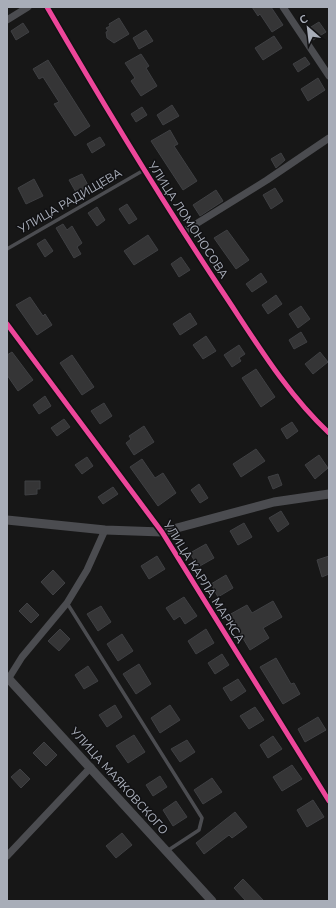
<svg xmlns="http://www.w3.org/2000/svg" width="336" height="908" font-family="'Nunito Sans',sans-serif">
  <rect width="100%" height="100%" fill="#171717"/>
  <path fill="#353536" stroke="#3f4043" d="M252 7H271L283 25 272 32 260 14 258 16Z
    M119 18 129 34 114 43 107 38 106 32 108 31 106 28 110 26 109 24Z
    M319 22 326 32 313 40 306 30Z
    M23 23 29 32 16 40 11 31Z
    M146 30 153 41 139 49 133 38Z
    M274 36 282 48 263 60 255 48Z
    M141 54 149 66 146 68 157 86 141 96 131 81 135 78 125 63Z
    M305 57 310 64 298 72 293 64Z
    M48 60 90 126 75 136 54 104 59 102 43 77 39 79 33 69Z
    M318 78 325 90 308 101 301 89Z
    M172 105 179 116 163 125 157 115Z
    M142 107 147 115 136 122 131 114Z
    M170 130 178 144 174 146 197 181 183 190 151 141Z
    M100 137 105 145 92 153 87 144Z
    M281 153 285 160 276 168 271 159Z
    M82 174 89 187 77 194 69 180Z
    M34 179 43 196 26 204 18 188Z
    M275 188 283 201 271 209 263 195Z
    M216 190 223 201 200 216 193 205Z
    M127 204 137 219 129 224 119 209Z
    M97 207 105 220 97 226 88 213Z
    M63 224 67 230 72 226 82 243 77 247 81 254 74 258 56 228Z
    M227 230 249 260 236 269 214 238Z
    M148 235 158 250 134 265 124 251Z
    M45 239 53 251 45 257 37 244Z
    M181 257 190 270 179 277 171 264Z
    M261 273 267 282 252 292 246 284Z
    M276 295 282 304 268 314 262 305Z
    M30 297 43 316 45 314 52 325 37 335 16 305Z
    M301 306 310 319 298 328 289 314Z
    M190 313 197 324 180 335 173 324Z
    M301 332 307 342 294 349 289 340Z
    M206 336 216 351 203 359 193 345Z
    M239 345 245 354 239 358 241 361 232 367 224 355Z
    M12 352 33 380 18 391 7 375V355Z
    M320 352 328 362 313 374 305 364Z
    M72 355 94 387 82 395 60 363Z
    M256 369 275 397 261 407 242 378Z
    M45 396 51 406 39 414 33 405Z
    M104 403 112 416 100 424 91 411Z
    M64 419 70 427 57 436 51 428Z
    M292 422 298 431 287 439 281 429Z
    M144 426 154 442 134 455 126 443 131 439 129 436Z
    M256 449 265 461 241 477 233 464Z
    M319 455 328 468 315 479 305 465Z
    M87 457 93 466 82 474 75 465Z
    M142 459 155 478 163 473 176 493 158 506 130 467Z
    M278 474 282 485 273 489 268 477Z
    M25 481H40V489H37V494L25 495Z
    M199 484 208 498 200 503 191 490Z
    M113 487 118 494 103 504 98 497Z
    M281 511 289 524 278 532 269 518Z
    M244 523 252 537 238 545 230 531Z
    M206 544 214 558 198 567 190 553Z
    M157 556 165 569 149 579 141 566Z
    M329 556V574L322 577 317 560Z
    M53 570 65 583 53 595 41 582Z
    M226 575 233 588 218 597 211 584Z
    M184 597 197 616 185 624 180 616 174 620 166 608Z
    M273 601 282 617 263 628 269 638 250 650 229 615 247 605 252 613Z
    M27 603 39 615 31 623 19 611Z
    M101 606 111 622 98 631 87 614Z
    M60 629 70 639 59 651 48 641Z
    M206 629 214 643 196 654 188 641Z
    M122 634 133 651 118 661 107 644Z
    M222 654 229 665 215 674 208 663Z
    M276 658 291 684 294 683 300 694 283 704 260 667Z
    M139 664 151 684 136 694 123 674Z
    M88 666 98 681 84 689 75 675Z
    M238 679 246 691 231 701 223 688Z
    M115 705 122 717 107 727 99 715Z
    M170 705 180 720 160 733 151 718Z
    M255 707 264 720 249 729 240 716Z
    M318 717 326 730 305 742 298 729Z
    M134 735 145 752 128 763 116 746Z
    M273 736 282 749 268 758 260 745Z
    M187 740 195 752 180 762 171 749Z
    M44 742 57 755 46 766 33 753Z
    M292 765 302 779 282 791 273 777Z
    M20 769 30 779 21 788 11 777Z
    M160 776 167 787 153 796 146 785Z
    M212 778 222 792 203 804 194 790Z
    M313 800 324 817 307 827 297 810Z
    M176 801 187 817 173 826 163 810Z
    M235 812 247 827 232 838 229 835 204 854 196 843Z
    M122 833 132 845 116 858 106 846Z
    M243 879 264 901H246L234 888Z"/>
  <g fill="none" stroke-linecap="round" stroke-linejoin="round">
    <path stroke="#4b4c50" stroke-width="3.5" d="M7 249 144 170
      M67 603 202 818 199 830 167 851"/>
    <path stroke="#4b4c50" stroke-width="7" d="M47 7C102 102 159 196 220 288 253 337 285 392 329 433
      M283 7 329 76
      M7 20 28 7
      M183 232 267 180 329 138
      M7 324 162 532 329 801
      M7 681 22 657 67 603 87 570 105 530
      M7 856 91 767"/>
    <path stroke="#4b4c50" stroke-width="9" d="M7 520 105 530 162 532 274 502 329 494
      M7 677 212 901"/>
    <g stroke="#111113" stroke-width="8">
      <path id="cycleway" d="M47 7C102 102 159 196 220 288 253 337 285 392 329 433
        M7 324 162 532 329 801"/>
    </g>
    <use href="#cycleway" stroke="#ed469a" stroke-width="5"/>
  </g>
  <g text-anchor="middle" stroke-width="3" stroke-linejoin="round" paint-order="stroke">
    <g font-size="12" fill="#a8adb8" stroke="#111113">
      <text transform="translate(70 201) rotate(-30)" y="4">УЛИЦА РАДИЩЕВА</text>
      <text transform="translate(188 220) rotate(57)" y="4">УЛИЦА ЛОМОНОСОВА</text>
      <text transform="translate(204 582) rotate(58)" y="4">УЛИЦА КАРЛА МАРКСА</text>
      <text transform="translate(119 781) rotate(48)" y="4">УЛИЦА МАЯКОВСКОГО</text>
    </g>
  </g>
  <rect width="336" height="908" fill="none" stroke="#a8adb8" stroke-width="16"/>
  <g transform="translate(308 28) rotate(332)" stroke="#111113" stroke-width="3" paint-order="stroke">
  <path d="M0-3L7 15L0 10L-7 15Z" fill="#a8adb8"/>
  <text y="-6" font-size="11" font-weight="bold" text-anchor="middle" fill="#a8adb8">С</text>
  </g>
</svg>
